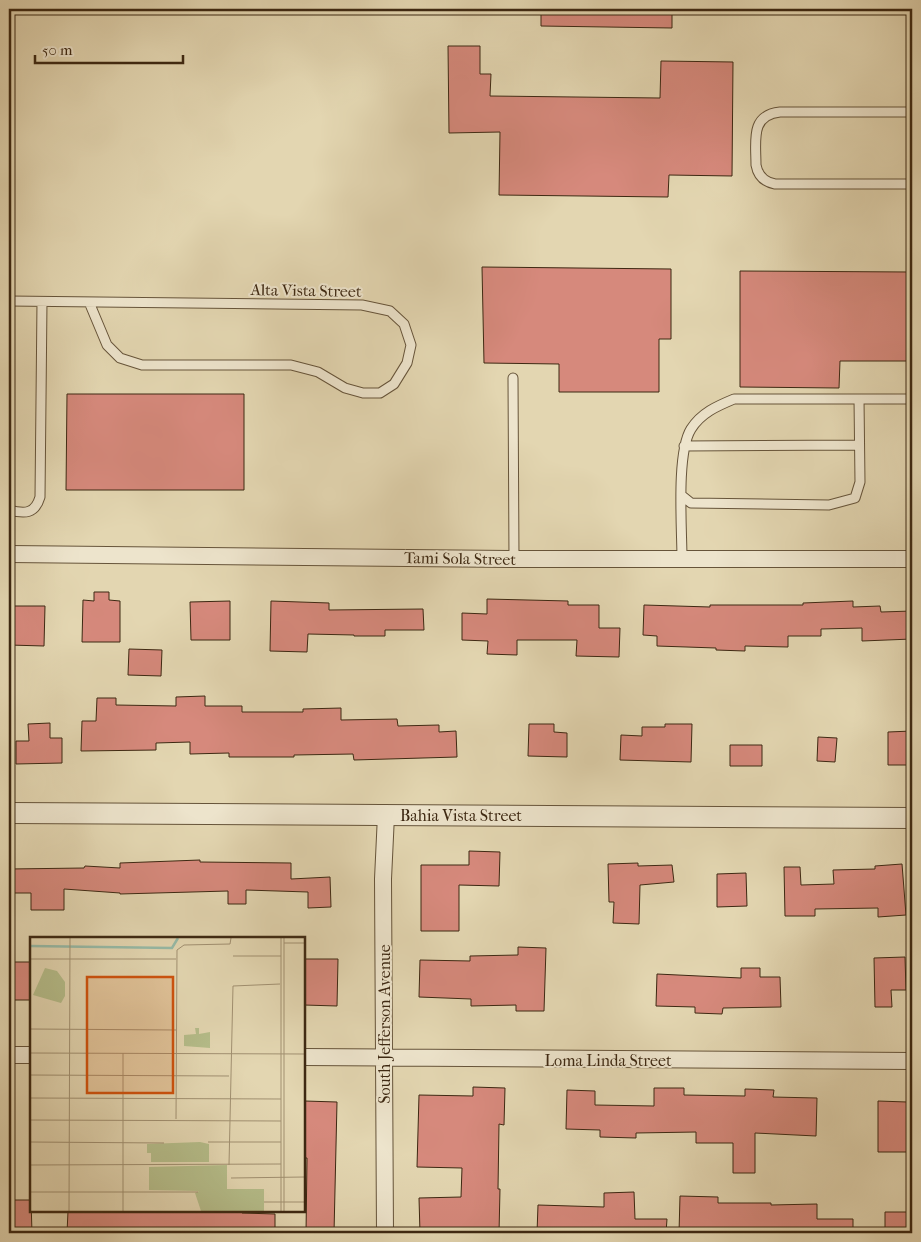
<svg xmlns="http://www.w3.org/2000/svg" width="921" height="1242" font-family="'IM FELL French Canon',serif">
  <rect width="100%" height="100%" fill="#e3d6b1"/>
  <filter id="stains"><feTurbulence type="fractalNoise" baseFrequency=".004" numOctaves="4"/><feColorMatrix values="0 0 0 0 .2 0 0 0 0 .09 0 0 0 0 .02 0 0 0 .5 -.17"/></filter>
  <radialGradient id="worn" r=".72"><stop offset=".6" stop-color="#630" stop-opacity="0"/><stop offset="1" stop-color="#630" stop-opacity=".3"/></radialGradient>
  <path fill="#d6897c" stroke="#3d2812" d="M541 9H672V28L541 26Z
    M448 46H480V74H491L490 96 660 98 661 61 733 62 732 176 669 175 668 197 499 195 500 132 449 133Z
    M482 267 671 269V339H659V392H559V364L484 363Z
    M740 271 910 272V361H840L839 388 740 387Z
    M67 394H244V490H66Z
    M94 592H109V600L120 601V642H82L83 600 94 601Z
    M487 599 568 601V605H599V628H620L619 657 576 656 577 640H517V655L487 654 488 641 462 640V613L487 614Z
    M230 601V640H191L190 602Z
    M271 601 329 603V610L423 609 424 630H385V636H354V635L308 634 307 652 270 651Z
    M853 601V607L880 606 881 612 912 611V639L862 641V628L821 629V636H788V647L745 646V651L716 650V648L657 646V636L643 635 644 605 710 607V605H803V603Z
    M9 606H45L44 646 9 645Z
    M129 649 162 650 161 676 128 675Z
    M205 696V706H242V712H303V709L341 708V720L397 719 398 726 439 725V732L456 731 457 757 354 760 353 754 294 755V757H229V753L190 754V742L156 743V750L81 751 82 721H96L97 698H116V705L176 706V697Z
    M50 723V738H62V763L16 764V741H29L28 724Z
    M529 724H554V732L567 733V757L528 756Z
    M665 724H692L691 762 620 760 621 735 642 736V727H665Z
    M912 731V765H888V732Z
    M818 737 837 738 835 762 817 761Z
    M730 745H762V766H730Z
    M469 851 500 852 499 886 459 885V931H421V865H469Z
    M200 860V862L291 863V879L330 877 331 907 308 908V892L246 890V904H228V891L120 894V893L64 889V910H31V893H9V869L84 868 85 866 120 868V863Z
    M638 863V866L672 865 674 882 640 885 639 924 613 923 614 902H609L608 864Z
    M902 864 906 915 878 917V908L815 909V916H785L784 867H800L801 885 834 884 833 870 875 869V866Z
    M746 873 747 906 717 907V874Z
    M518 947 546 948 544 1011H516V1005L471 1006V999L419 997 420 960 470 961V956L518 955Z
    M905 957 906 990H891L892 1007H875L874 958Z
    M304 959H338L337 1006 304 1005Z
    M9 962H31V1000H9Z
    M741 968H760V977H780L781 1007 723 1008 722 1014 695 1013V1007L656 1006 657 974 741 978Z
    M473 1087 505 1088 504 1125 499 1124 498 1189H500L499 1233H420L419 1198 461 1197 462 1168 417 1167 419 1095 473 1096Z
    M654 1088H684V1095L745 1096V1089L774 1090 773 1097 817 1098 816 1136 755 1133V1173H733V1143H696V1132L636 1133V1138L600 1137V1130L566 1129 567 1090 595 1091V1105L654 1106Z
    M305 1101 337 1102 334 1233H306L307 1158H304Z
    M878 1101 907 1102V1152H878Z
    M634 1192 635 1219H667L666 1233H537L538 1205 604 1207V1193Z
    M680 1196 718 1197V1203H771V1205L817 1204V1219H853V1233H679Z
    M10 1200H31L32 1233H9Z
    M68 1211H242V1213L275 1214V1233H67Z
    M885 1212H912V1233H885Z"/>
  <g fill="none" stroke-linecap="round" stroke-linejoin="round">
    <g stroke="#66543a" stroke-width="11">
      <path id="service" d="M912 112H780C750 115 756 141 756 165 758 176 764 182 775 184H912
        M9 301 362 305 390 311 404 324 411 345 407 363 394 384 380 393H363L345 388 318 372 291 365H142L120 358 107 345 89 302
        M513 378 514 559
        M684 446 859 445
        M681 495 691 503 829 505 855 498 860 482 859 399
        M9 510C25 514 35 514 40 497L42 302
        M682 559C682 529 676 453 691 429 701 413 717 406 734 399H912"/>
    </g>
    <g stroke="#66543a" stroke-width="18">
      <path id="minor" d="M9 554 514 559H912
        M9 1055H31
        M304 1057 912 1061
        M385 1233 383 879 386 815"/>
    </g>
    <g stroke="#66543a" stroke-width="22">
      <path id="tertiary" d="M9 813 912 818"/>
    </g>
    <use href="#service" stroke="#ede4cc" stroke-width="9"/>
    <use href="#minor" stroke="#ede4cc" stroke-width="16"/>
    <use href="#tertiary" stroke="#ede4cc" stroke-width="20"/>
  </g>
  <g text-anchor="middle" stroke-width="4" stroke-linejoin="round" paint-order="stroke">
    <g font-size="16" fill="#3d2812" stroke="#ede4cc">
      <text transform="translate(306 290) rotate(1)" y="6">Alta Vista Street</text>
      <text transform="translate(460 558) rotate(1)" y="6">Tami Sola Street</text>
      <text x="461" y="821">Bahia Vista Street</text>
      <text transform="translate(384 1024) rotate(-90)" y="6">South Jefferson Avenue</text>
      <text x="608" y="1066">Loma Linda Street</text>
    </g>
  </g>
  <g transform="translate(30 937)">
    <rect width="275" height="275" fill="#e3d6b1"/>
    <path d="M15 31 27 34 35 45V59L31 66 3 58ZM165 91H169V97L180 95V111L154 109V98L166 97ZM170 205 179 207V225H121V216H117V207ZM197 228V252H234V274H171L165 256 169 254 119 253V230Z" fill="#b5bd8a"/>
    <path fill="none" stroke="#96baa7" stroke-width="2.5" d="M0 9 142 11 148 1"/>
    <path fill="none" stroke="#a19071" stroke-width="1" d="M254 6H275M203 19H251M0 22H146M0 92 146 93M0 116 275 117M0 138 199 139M0 161 251 162M146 182 147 13 154 8 200 7 201 1M0 183 251 184M0 205 134 206M178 205H251M0 228 251 227M199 228 203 49 250 47M201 241 275 240M0 255H168M234 265H275M39 274 40 1M93 274V116M251 274V1M254 274V1"/>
    <path fill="#ce520d" fill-opacity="0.15" stroke="#ce520d" stroke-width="2.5" d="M57 40H143V156H57Z"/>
    <rect width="275" height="275" fill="none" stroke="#3d2812" stroke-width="2.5"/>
  </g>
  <rect width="921" height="1242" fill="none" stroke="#e3d6b1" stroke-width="30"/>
  <rect x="10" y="10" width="901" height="1222" fill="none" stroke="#3d2812" stroke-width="2.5"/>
  <rect x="15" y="15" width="891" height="1212" fill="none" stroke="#3d2812"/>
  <path d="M35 55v8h148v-8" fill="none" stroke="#3d2812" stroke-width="2.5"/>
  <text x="42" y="55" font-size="15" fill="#3d2812" stroke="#ede4cc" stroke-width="4" paint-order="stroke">50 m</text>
  <rect width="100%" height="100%" filter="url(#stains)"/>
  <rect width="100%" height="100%" fill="url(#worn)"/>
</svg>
